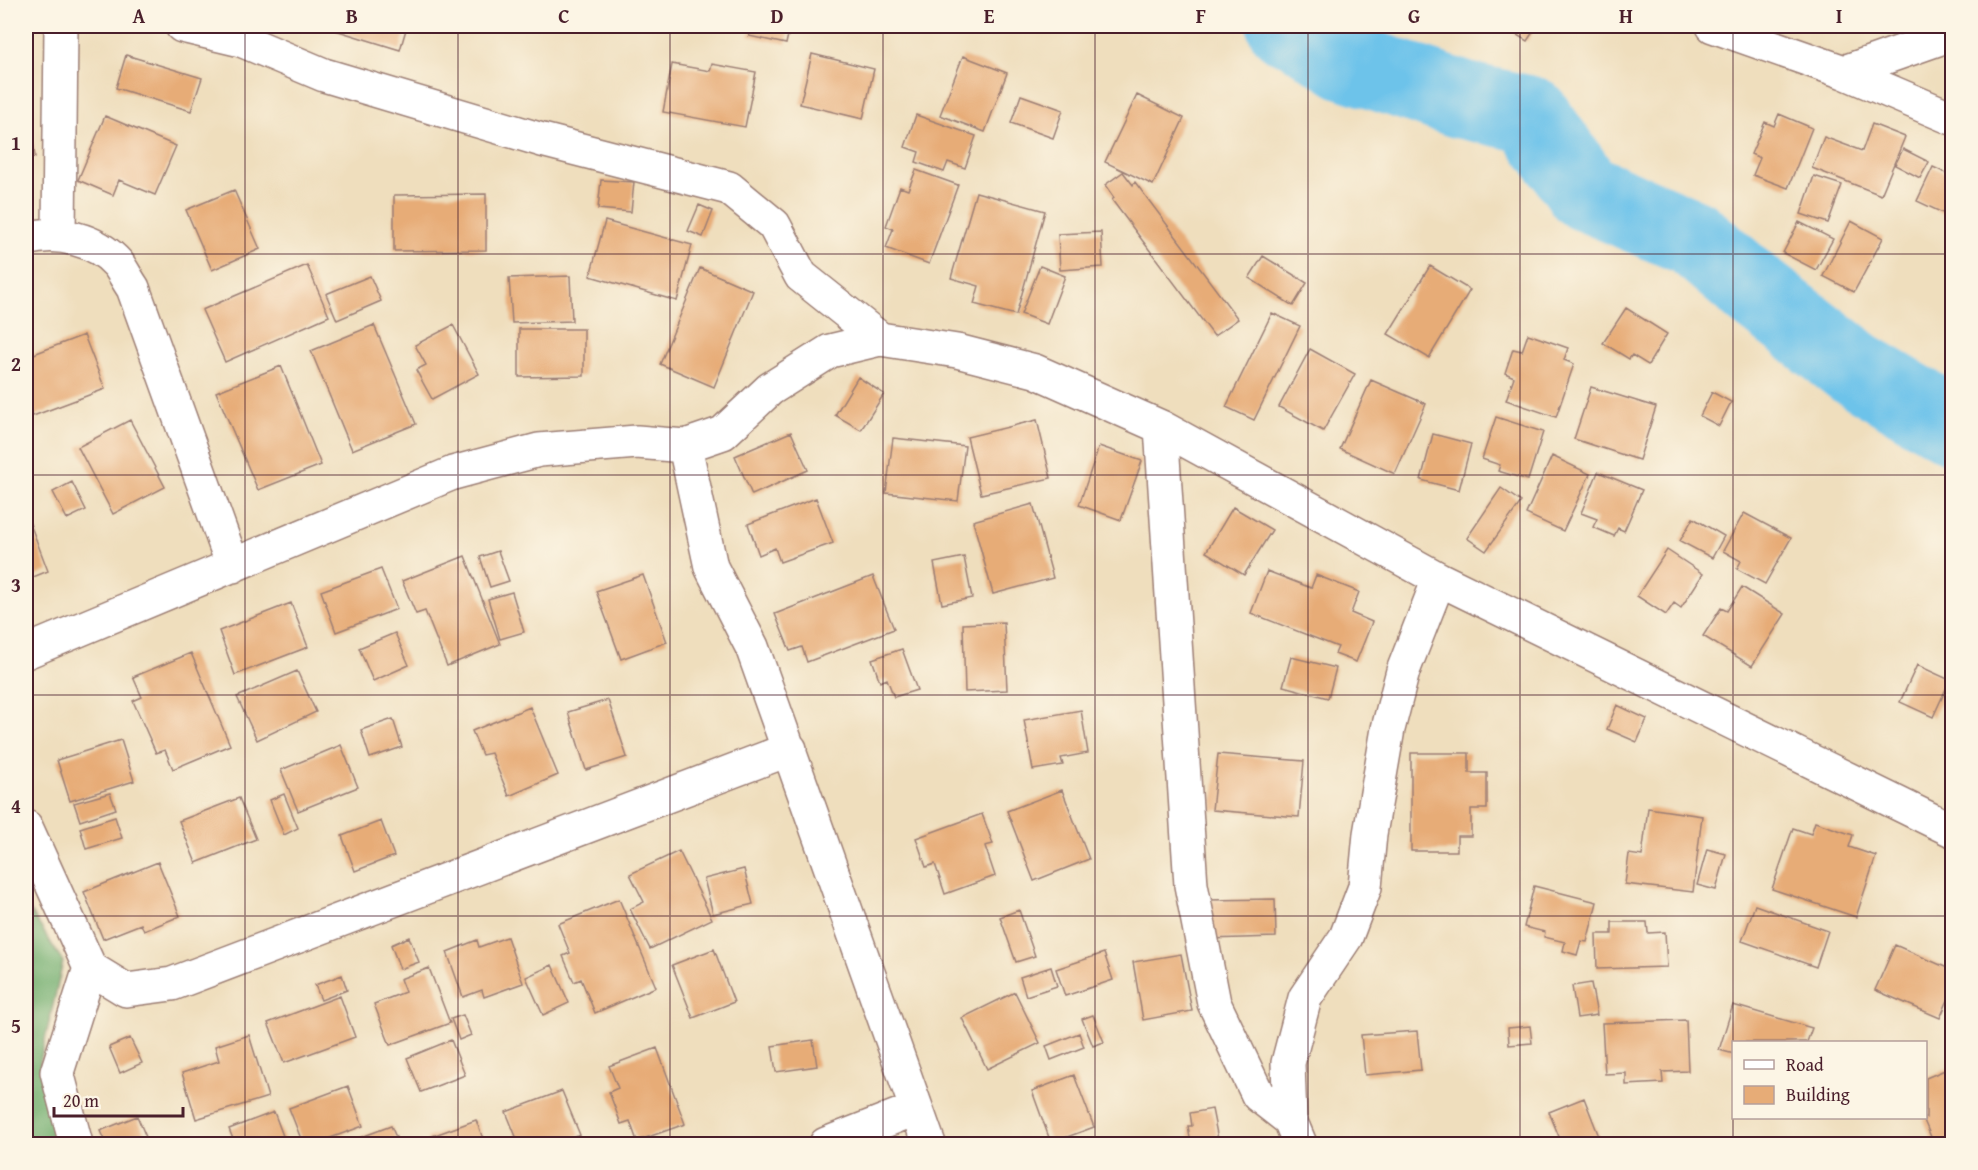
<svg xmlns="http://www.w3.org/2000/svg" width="1978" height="1170" font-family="'Gentium Book Plus',serif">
  <rect width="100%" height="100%" fill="#fcf5e5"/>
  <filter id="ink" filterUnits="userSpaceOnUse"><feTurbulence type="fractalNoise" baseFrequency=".0167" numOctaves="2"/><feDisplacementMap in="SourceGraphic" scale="12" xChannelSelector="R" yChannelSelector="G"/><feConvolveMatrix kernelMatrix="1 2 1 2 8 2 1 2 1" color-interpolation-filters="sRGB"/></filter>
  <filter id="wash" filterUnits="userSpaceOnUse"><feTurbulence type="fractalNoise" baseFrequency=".008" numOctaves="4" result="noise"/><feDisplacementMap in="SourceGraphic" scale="24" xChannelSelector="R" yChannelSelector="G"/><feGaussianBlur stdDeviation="1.35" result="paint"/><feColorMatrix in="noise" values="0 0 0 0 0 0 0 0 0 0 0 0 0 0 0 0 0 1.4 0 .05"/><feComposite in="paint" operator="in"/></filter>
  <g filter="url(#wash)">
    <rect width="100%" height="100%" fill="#efdebd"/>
    <path fill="#72ae6e" stroke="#5e664c" stroke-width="1.5" d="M26 904 63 962 40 1062 61 1144H26Z"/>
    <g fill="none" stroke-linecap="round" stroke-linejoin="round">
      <path stroke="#6dc3ea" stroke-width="78" d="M1286 26 1300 31 1346 61 1462 100 1531 115 1585 192 1693 238 1755 291 1855 368 1952 425"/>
    </g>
    <g id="blocks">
      <path fill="#e7ac77" d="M336 26H407L400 50 335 30Z
        M751 26H790L786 44 749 36Z
        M1502 26H1537L1527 41Z
        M812 54 874 69 863 119 800 104Z
        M126 55 202 78 191 111 116 88Z
        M963 56 1007 73 985 132 940 115Z
        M672 64 710 71 712 64 756 72 745 127 663 112Z
        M1021 95 1063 110 1053 138 1011 123Z
        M1137 95 1184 118 1153 185 1105 162Z
        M27 99 35 157 26 158V100Z
        M1779 114 1812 128 1788 188 1753 175 1760 158 1751 154 1765 122 1774 126Z
        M916 115 976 136 965 168 948 162 944 172 916 162 919 152 905 147Z
        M105 116 176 146 155 195 119 180 113 195 78 180Z
        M1872 124 1905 137 1881 195 1812 168 1824 137 1862 151Z
        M1903 149 1929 162 1920 178 1895 165Z
        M1933 167 1952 176V203L1947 215 1917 201Z
        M916 170 958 185 929 264 886 248 893 229 886 226 900 187 908 190Z
        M1123 172 1133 185 1135 182 1238 319 1214 336 1112 200 1114 198 1105 185Z
        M1814 176 1842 185 1828 223 1801 214Z
        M601 180 634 182 631 212 598 209Z
        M234 190 260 249 212 270 186 210Z
        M976 192 1045 211 1016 315 974 304 979 286 951 278Z
        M486 194V250L394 251V195Z
        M699 205 713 211 703 237 688 231Z
        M605 221 692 245 677 301 590 276Z
        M1851 221 1883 238 1854 292 1823 276Z
        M1799 222 1833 239 1816 270 1783 253Z
        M1101 232 1103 267 1060 270 1058 234Z
        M1263 256 1307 283 1293 306 1249 278Z
        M307 265 329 316 225 362 202 310Z
        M1040 266 1065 276 1047 324 1021 314Z
        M1430 266 1470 290 1429 358 1388 334Z
        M700 268 753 291 714 387 660 364Z
        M370 276 381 301 337 320 326 294Z
        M570 276 572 321 512 323 509 278Z
        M1626 308 1667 334 1648 365 1632 355 1629 359 1603 343Z
        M1272 313 1300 326 1254 420 1226 407Z
        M374 325 416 424 352 450 311 351Z
        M453 325 479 374 432 399 416 370 426 365 415 345Z
        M519 329H584V376L519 377Z
        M1528 334 1568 348 1564 360 1574 364 1556 417 1506 400 1514 377 1505 373 1513 349 1522 351Z
        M84 335 105 389 33 416 26 397V357Z
        M1310 349 1355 374 1323 431 1279 407Z
        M281 366 321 465 258 490 216 392Z
        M858 377 884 394 861 430 835 415Z
        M1371 380 1426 404 1395 474 1340 449Z
        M1591 387 1656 407 1639 460 1574 439Z
        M1712 392 1731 402 1719 426 1700 416Z
        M1496 417 1543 432 1528 480 1498 471 1500 465 1482 459Z
        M130 420 165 487 113 514 78 447Z
        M1037 420 1051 478 981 494 967 437Z
        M791 432 808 470 752 495 735 456Z
        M1433 434 1471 444 1459 490 1421 480Z
        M893 438 965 446 958 501 886 493Z
        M1099 446 1142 461 1121 520 1079 505Z
        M1552 456 1590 474 1563 531 1526 514Z
        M1598 472 1642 490 1624 531 1618 528 1614 536 1593 527 1597 519 1581 513Z
        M72 482 86 510 67 519 53 492Z
        M1501 488 1521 502 1486 551 1467 538Z
        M816 498 833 543 780 562 775 548 759 555 748 524Z
        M1033 504 1053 578 993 594 973 521Z
        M1233 507 1272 530 1244 575 1206 552Z
        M26 513 48 571 26 580Z
        M1744 513 1791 538 1765 584 1737 569 1741 561 1723 551Z
        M1693 518 1724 536 1712 558 1680 541Z
        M1667 550 1703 574 1681 608 1674 603 1666 615 1637 596Z
        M498 551 509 581 490 587 480 557Z
        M465 556 500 644 447 666 425 611 416 614 402 581Z
        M964 557 972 598 942 604 934 563Z
        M381 569 397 609 336 632 321 591Z
        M1267 571 1311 588 1316 575 1359 592 1351 613 1372 622 1356 662 1335 654 1338 647 1251 613Z
        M643 575 667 642 621 659 596 591Z
        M873 576 894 629 807 662 802 647 790 651 775 614Z
        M1742 587 1785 614 1752 666 1703 636 1721 608 1727 611Z
        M512 592 524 632 500 639 488 599Z
        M291 603 308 647 235 675 219 631Z
        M1004 622 1007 690 965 692 963 624Z
        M395 633 409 665 373 681 359 648Z
        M902 649 917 690 894 697 887 679 880 682 872 659Z
        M191 653 230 745 173 769 165 750 156 753 133 701 142 697 133 677Z
        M1291 657 1336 668 1328 698 1283 686Z
        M1917 665 1950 680 1933 717 1900 702Z
        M297 671 316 712 257 740 237 697Z
        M608 700 627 757 586 770 568 712Z
        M1617 705 1647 719 1637 742 1607 729Z
        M530 707 558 775 509 796 491 753 482 755 472 731Z
        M1081 710 1088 753 1061 758 1063 765 1033 770 1024 720Z
        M393 719 402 747 370 758 361 730Z
        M121 740 134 781 70 801 57 760Z
        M341 745 358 787 298 811 281 770Z
        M1411 753H1469V773H1487V809H1471V836H1457V851H1411Z
        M1218 754 1304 761 1299 817 1212 810Z
        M1062 790 1089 859 1034 881 1007 811Z
        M110 793 116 809 80 821 74 803Z
        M284 794 298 828 284 835 270 800Z
        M239 798 256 839 196 863 179 821Z
        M1648 808 1702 816 1693 892 1625 884 1629 854 1642 856Z
        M982 814 993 844 985 846 995 876 945 894 935 864 926 867 916 838Z
        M115 817 122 838 86 849 80 828Z
        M381 821 394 856 355 871 342 836Z
        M1815 822 1853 835 1849 847 1876 856 1856 917 1772 889 1793 828 1811 834Z
        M1707 849 1726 854 1716 890 1697 885Z
        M679 851 712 919 650 949 630 909 644 902 630 874Z
        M158 862 180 916 144 931 141 924 103 939 84 892Z
        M744 869 753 904 713 914 704 879Z
        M1534 886 1597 902 1587 942 1581 941 1577 955 1563 951 1565 942 1544 937 1545 932 1524 927Z
        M619 899 656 987 595 1013 581 979 574 982 563 956 570 953 558 924Z
        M1275 899 1276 937 1208 939 1207 900Z
        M1755 905 1828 931 1816 967 1742 941Z
        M1019 910 1035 956 1016 962 1000 917Z
        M1612 922H1647L1648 933 1665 932 1667 967 1597 969 1596 934H1612Z
        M409 937 419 962 400 969 391 945Z
        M507 937 523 983 484 997 482 990 463 997 447 952 477 940 479 947Z
        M1895 945 1952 970V991L1940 1018 1875 990Z
        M714 949 734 1002 693 1018 672 965Z
        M1104 953 1113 980 1065 996 1056 969Z
        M1181 954 1192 1011 1143 1020 1133 962Z
        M552 965 569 1003 543 1015 526 977Z
        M1051 967 1057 986 1026 996 1020 977Z
        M429 968 450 1023 390 1045 374 1004 405 992 400 979Z
        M342 975 347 990 321 1000 315 985Z
        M1591 983 1597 1015 1577 1018 1572 986Z
        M1015 992 1040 1043 987 1069 962 1018Z
        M340 996 355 1037 284 1063 268 1023Z
        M1733 1005 1812 1028 1807 1042H1734V1054L1719 1050Z
        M463 1015 471 1035 459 1040 451 1019Z
        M1093 1015 1104 1042 1093 1046 1082 1019Z
        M1686 1020 1688 1071 1662 1072 1663 1083 1626 1085V1073L1605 1074 1602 1023Z
        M1530 1026 1532 1043 1509 1045 1508 1028Z
        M1417 1031 1421 1070 1365 1075 1361 1035Z
        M1079 1033 1084 1047 1051 1060 1046 1046Z
        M249 1035 268 1097 196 1119 182 1073 219 1061 215 1046Z
        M130 1038 142 1063 120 1073 109 1047Z
        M451 1040 465 1075 421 1092 407 1058Z
        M813 1040 817 1066 776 1072 772 1046Z
        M657 1048 685 1124 637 1141 630 1121 621 1124 609 1092 618 1088 609 1066Z
        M1952 1067V1144H1934L1923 1118H1926V1078Z
        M1074 1075 1094 1127 1051 1143 1032 1091Z
        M348 1086 363 1126 314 1144H303L289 1108Z
        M562 1091 580 1135 556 1144H519L506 1112Z
        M1584 1098 1602 1144H1562L1549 1112Z
        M1212 1109 1219 1144H1191L1188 1126H1192L1190 1113Z
        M274 1112 286 1144H235L229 1129Z
        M137 1116 149 1144H106L100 1131Z
        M476 1120 485 1144H429L427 1138Z
        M391 1126 399 1144H343Z"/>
    </g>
  </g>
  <g filter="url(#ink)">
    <use href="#blocks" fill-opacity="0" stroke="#9c7e74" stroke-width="1.5"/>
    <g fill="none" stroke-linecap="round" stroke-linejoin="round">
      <g stroke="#9c7e74" stroke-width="36">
        <path id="minor" d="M182 26 241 40 324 75 542 140 729 188 774 225 801 276 880 339
          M1713 26 1844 72 1952 118
          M1844 72 1952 34
          M59 235 61 26
          M26 239C57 230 96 239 118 264 123 271 128 281 133 288L233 566
          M1161 427 1191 885 1214 1003 1258 1095 1290 1120
          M685 446 711 567 752 647 929 1144
          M26 652 453 473 539 450 637 442 685 446 723 433 770 389 830 351 880 339 957 351 1035 371 1161 427 1439 579 1952 830
          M26 827 90 968 126 990 172 984 790 749
          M76 1144 57 1072 90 968
          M826 1144 915 1109
          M1300 1144 1290 1120 1288 1063 1305 998 1346 937 1365 887 1370 834 1388 729 1403 671 1439 579"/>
      </g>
      <use href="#minor" stroke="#fff" stroke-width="33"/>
    </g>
  </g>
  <path fill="none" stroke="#4a1f2b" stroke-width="1.5" stroke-opacity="0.55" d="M245 26V1144M458 26V1144M670 26V1144M883 26V1144M1095 26V1144M1308 26V1144M1520 26V1144M1733 26V1144M26 254H1952M26 475H1952M26 695H1952M26 916H1952"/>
  <rect width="1978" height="1170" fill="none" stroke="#fcf5e5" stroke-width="66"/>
  <rect x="1732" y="1041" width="195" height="78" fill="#fcf5e5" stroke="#b59f9b" stroke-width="1.5"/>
  <rect x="1744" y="1060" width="30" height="9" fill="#ffffff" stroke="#b59f9b" stroke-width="1.5"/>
  <text x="1786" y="1071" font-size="18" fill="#4a1f2b">Road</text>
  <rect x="1744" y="1086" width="30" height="18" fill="#e7ac77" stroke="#b59f9b" stroke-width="1.5"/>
  <text x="1786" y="1101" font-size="18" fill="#4a1f2b">Building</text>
  <path d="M54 1107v9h129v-9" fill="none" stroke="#4a1f2b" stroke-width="3"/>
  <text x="63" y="1107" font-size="18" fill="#4a1f2b" stroke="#fcf5e5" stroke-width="4.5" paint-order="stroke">20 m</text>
  <rect x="33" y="33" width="1912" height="1104" fill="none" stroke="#4a1f2b" stroke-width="2"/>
  <g font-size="20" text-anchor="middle" font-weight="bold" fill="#4a1f2b">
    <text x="139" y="23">A</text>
    <text x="352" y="23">B</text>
    <text x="564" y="23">C</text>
    <text x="777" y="23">D</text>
    <text x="989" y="23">E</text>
    <text x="1201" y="23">F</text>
    <text x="1414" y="23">G</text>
    <text x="1626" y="23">H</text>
    <text x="1839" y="23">I</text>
    <text x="16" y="150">1</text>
    <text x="16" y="371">2</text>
    <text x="16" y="592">3</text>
    <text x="16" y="813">4</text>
    <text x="16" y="1033">5</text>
  </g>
</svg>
